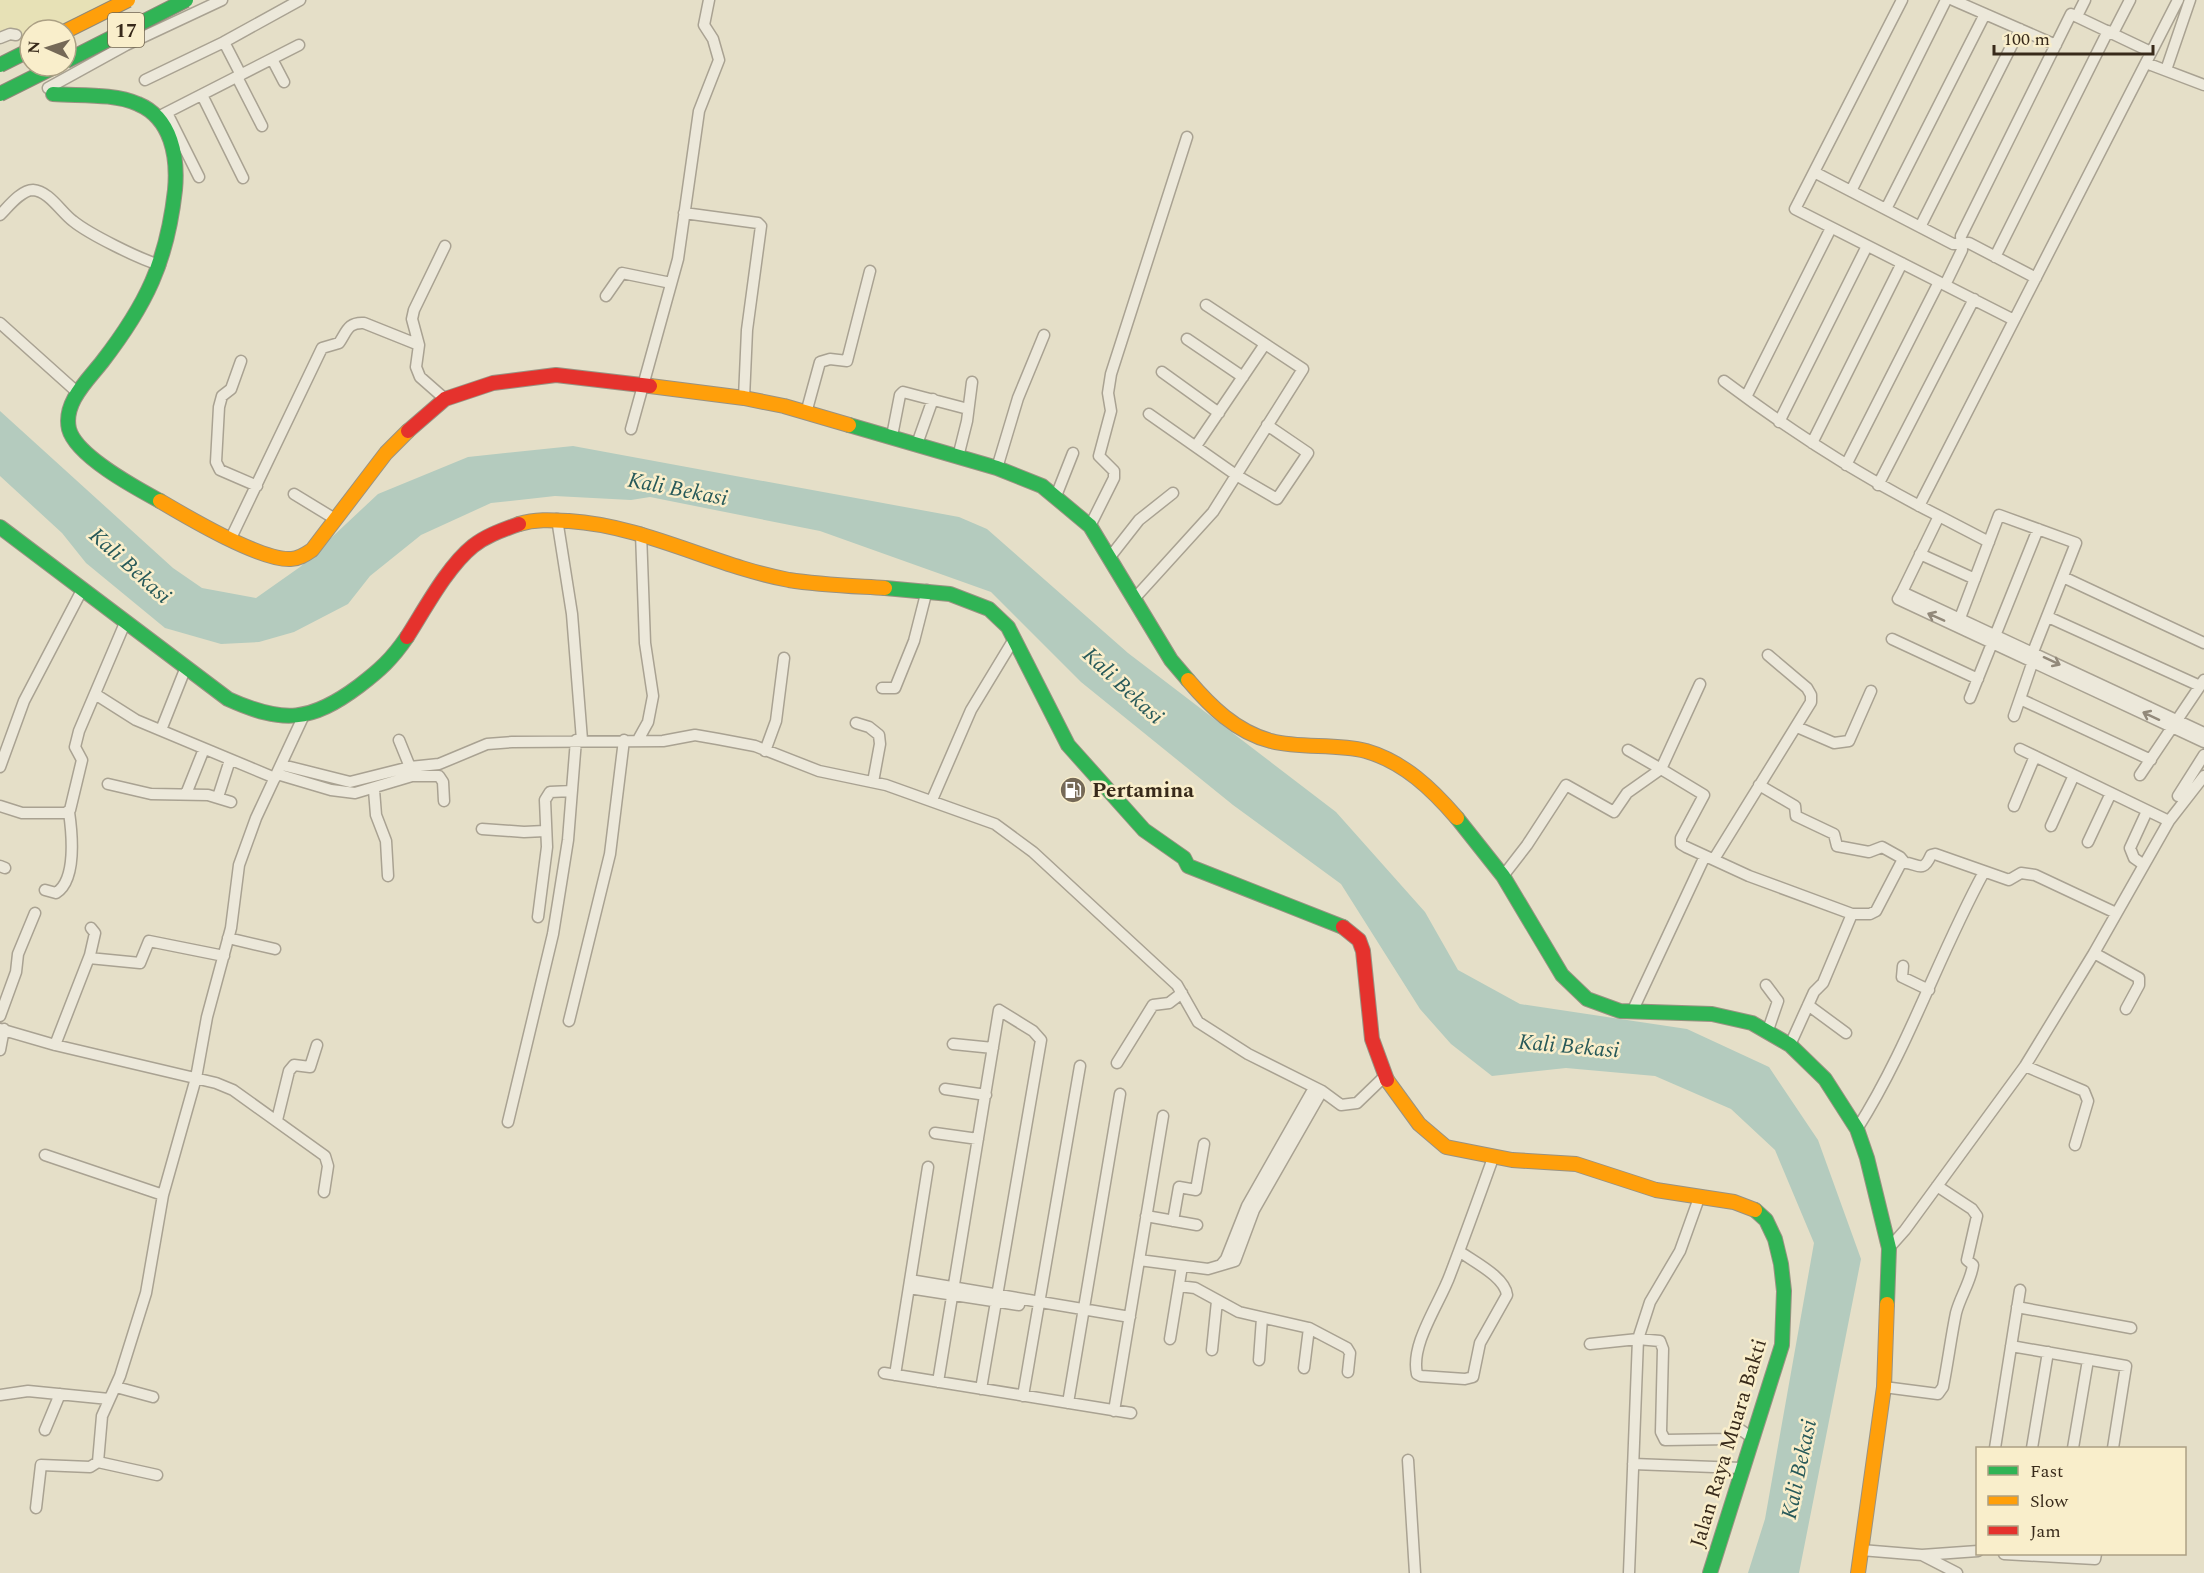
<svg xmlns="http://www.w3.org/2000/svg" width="2204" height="1573" font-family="Spectral,serif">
  <rect width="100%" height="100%" fill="#e5dfc8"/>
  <path fill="#e7e1b6" d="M0 0H128L66 30H30V50L26 52 16 35 0 38Z"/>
  <path fill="#b4cbbe" d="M0 411 173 568 202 588 256 598 300 567 378 494 468 457 573 446 959 517 987 529 1128 653 1336 812 1425 912 1458 970 1520 1004 1687 1029 1769 1067 1818 1140 1861 1259 1799 1573H1748L1765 1519 1814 1243 1775 1150 1731 1109 1655 1076 1566 1068 1492 1076 1451 1044 1420 1009 1341 884 1233 805 1081 682 991 592 820 531 650 497 631 500 555 496 491 503 421 535 370 576 348 604 294 632 259 642 221 644 165 628 86 563 62 533 0 476Z"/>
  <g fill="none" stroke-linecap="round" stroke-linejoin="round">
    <g stroke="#a9a292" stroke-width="13">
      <path id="street" d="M1902 0 1795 209 2014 320
        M1953 0 2056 45
        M2077 16 2085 0
        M2113 33 2130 0
        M0 38 10 34 16 35
        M224 42 300 0
        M272 59 284 82
        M2146 63 2204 85
        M2166 70 2190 0
        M237 77 262 126
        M145 80 224 42 241 75
        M48 88 126 45 222 0
        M202 95 243 178
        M167 113 199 177
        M156 118 299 45
        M1814 172 1953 244 1969 243 2036 278
        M1851 191 1946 0
        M1886 209 1985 14
        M684 213 758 223 761 226 747 330 744 398
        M0 215C8 207 21 190 33 190 49 191 61 212 73 221 89 234 139 259 160 265
        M1920 227 2020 29
        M1995 257 2108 31
        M1945 285 1962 250 1961 236 2071 14 2151 52
        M606 296 622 273 671 283
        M0 323 78 393
        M1187 339 1243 377
        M241 361 231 389 222 396 219 407 216 462 220 470 257 486
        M1162 372 1219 413
        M1724 381C1792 432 1863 478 1939 516L1902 592
        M1746 397 1831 228
        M445 399 420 377 416 367 419 345 412 319 414 310 445 246
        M806 413 820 362 830 359 847 361 870 271
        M1149 414 1236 475 1277 499 1308 453 1267 425
        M1779 422 1867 246
        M631 429 678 259 699 111 719 60 713 39 704 25 709 0
        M892 436 900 395 903 392 968 409
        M1812 443 1902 263
        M917 444 933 399
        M1196 446 1265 344
        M958 457 967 421 972 382
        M1846 465 1939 282
        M997 468 1018 398 1044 335
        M1878 485 1974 299
        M294 494 335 519
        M1056 496 1073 453
        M1919 506 2178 0
        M1939 516 1989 542
        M557 519 572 614 582 740
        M1090 526 1114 478V471L1099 456 1111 411 1108 393 1111 374 1187 137
        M231 538 322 348 339 343C347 331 348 322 364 323L419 345
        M1920 554 1975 579
        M1110 557 1139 520 1173 493
        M2063 577 2204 643
        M1134 599 1213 512 1303 369 1206 305
        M2048 617 2200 686
        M1960 618 1999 515 2076 543 2033 652V661L2014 716
        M1892 639 1978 679
        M1700 684 1661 769 1704 795 1681 838V844L1686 847 1749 876 1852 914H1870L1876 911 1901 863C1917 861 1922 876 1931 855L1935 854 2009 880 2021 873 2035 875 2116 913
        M882 688H895L914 641 927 590
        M95 694 136 720 275 778
        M1970 698 2038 529
        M2020 699 2151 760
        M856 723 869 727 879 735 880 744 873 782
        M1797 727 1834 743 1849 741 1871 691
        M161 730 186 667
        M2204 733 1902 592 1898 599 2204 742
        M399 740 410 767
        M638 740 648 722 653 696 645 643 641 533
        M2020 749 2169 821
        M765 751 776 721 784 658
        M282 765 350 782 410 767 439 764 487 744 512 742 663 741 695 735 718 739 755 746 819 771 886 785 995 824 1033 852 1177 985 1198 1022 1248 1054 1322 1091 1341 1105 1357 1103 1385 1076
        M0 767 24 701 82 590
        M277 774 331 790 355 793 412 776H439L443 782 444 801
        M2140 775 2204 680
        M108 784 151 794 208 795 231 802
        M1759 785 1795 806 1796 816 1834 834 1837 846 1869 852 1882 847 1900 857 1905 863
        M374 790 376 815 386 841 388 876
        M186 794 204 749
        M2178 796 2204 755
        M218 797 230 760
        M932 800 971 710 1014 639
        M0 806 22 813H65L70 810 82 760 75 747 79 731 125 623
        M2014 806 2035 756
        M2051 826 2074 775
        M482 829 524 832 545 831
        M2088 842 2111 793
        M1714 859 1811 702V695L1807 688 1768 655
        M2144 865 2134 858 2130 848 2147 811
        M0 866 5 868
        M1503 876 1527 845 1566 785 1614 812 1627 793 1661 769 1628 750
        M45 890 56 893C77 880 72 833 69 812
        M538 917 547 847 545 800 550 792 572 791
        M228 938 275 949
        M2094 953 2139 978V985L2126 1009
        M89 958 140 963 149 941 224 956
        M1903 966 1902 977 1929 990
        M1766 985 1778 1001 1768 1030
        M1808 1005 1846 1033
        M1632 1012 1705 856
        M0 1016 16 972 18 954 35 913
        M569 1021 610 854 624 740
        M0 1029 55 1045 216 1083 233 1090 325 1156 328 1166 324 1192
        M953 1044 993 1048
        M55 1045 90 955 95 933 91 928
        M1790 1045 1814 992 1823 983 1852 914
        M0 1050 4 1029
        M1117 1063 1153 1005 1169 1003 1182 993
        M2025 1066 2084 1091 2088 1101 2075 1145
        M945 1089 986 1095
        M277 1120 289 1071 294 1065 310 1067 317 1045
        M508 1122 553 934 568 840 576 740
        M1857 1129C1909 1047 1938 956 1984 872
        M935 1133 978 1139
        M45 1155 163 1195
        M1146 1216 1197 1225
        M1173 1221 1179 1187 1196 1190 1204 1144
        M1889 1248 1905 1230 2025 1066 2094 953 2169 821 2204 776
        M1459 1251C1474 1262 1505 1277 1507 1295L1480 1343 1473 1377 1465 1379 1421 1376 1417 1374C1410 1344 1440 1303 1450 1275 1465 1236 1479 1197 1493 1158
        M1139 1260 1208 1269 1235 1261 1254 1210 1322 1091
        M1221 1265 1226 1259 1247 1206 1314 1088
        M910 1280 1130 1317
        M1179 1286 1195 1288 1239 1312 1309 1328 1347 1348 1350 1353 1348 1372
        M909 1288 1019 1305
        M2017 1307 2131 1328
        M1170 1339 1182 1266
        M1590 1344 1638 1339 1660 1341 1663 1349 1661 1432 1665 1440 1731 1439 1738 1428 1751 1437
        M2011 1346 2126 1366 2113 1448
        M1212 1350 1217 1301
        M1259 1360 1262 1318
        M1304 1368 1309 1328
        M884 1373 1131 1413
        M895 1375 928 1167
        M938 1382 999 1010 1033 1031 1041 1040 981 1389
        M116 1387 153 1397
        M1884 1387 1938 1394 1943 1387C1948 1362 1951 1337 1956 1313 1960 1297 1971 1281 1973 1265L1967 1260 1977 1216 1972 1209 1937 1186
        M0 1395 28 1391 109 1399
        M1023 1396 1080 1066
        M1068 1403 1120 1094
        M1114 1411 1163 1116
        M45 1430 60 1394
        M1995 1448 2020 1290
        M2032 1448 2048 1352
        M2073 1448 2088 1360
        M1408 1460 1415 1573
        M98 1462 157 1475
        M1633 1464 1741 1468
        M36 1508 41 1465 90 1467 98 1462 102 1416 120 1376 146 1293 163 1195 196 1078 207 1017 231 928 239 865 256 818 304 715
        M1861 1550 1922 1555 1957 1573
        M2004 1554 2095 1559 2096 1554
        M1922 1555 1978 1551
        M1629 1573 1638 1339 1650 1302 1680 1251 1699 1198"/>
    </g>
    <g stroke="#999282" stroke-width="16">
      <path id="fast" d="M53 94C79 96 114 93 138 104 172 118 178 158 175 190 167 262 146 305 102 362 87 381 63 403 69 429 76 456 136 488 160 501
        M849 425 997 468 1042 486 1090 526 1171 660 1188 680
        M0 527 228 699C283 724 311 722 359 686 380 670 392 659 407 637
        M885 588 950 594 989 609 1008 627 1068 745 1144 830 1184 858 1188 866 1343 927
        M1457 818 1503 876 1562 975 1587 999 1620 1011 1712 1014 1752 1023 1790 1045 1825 1079 1857 1129 1867 1158 1889 1248 1887 1304
        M1710 1573 1782 1345 1784 1291 1781 1264 1775 1239 1766 1220 1755 1210"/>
    </g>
    <g stroke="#999282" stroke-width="16">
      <path id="slow" d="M650 386 744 398 784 406 849 425
        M160 501C187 517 261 561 291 559 299 559 306 554 312 550L386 453 408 431
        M519 524C536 519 551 520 569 521 646 526 714 566 789 580 820 585 854 586 885 588
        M1188 680C1210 706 1236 732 1271 741 1301 749 1335 743 1366 751 1404 762 1432 789 1457 818
        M1387 1080 1419 1124 1446 1147 1512 1160 1576 1164 1656 1190 1734 1202 1755 1210
        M1858 1573 1884 1387 1887 1304"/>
    </g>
    <g stroke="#999282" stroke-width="16">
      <path id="jam" d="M408 431 445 399 493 383 556 375 650 386
        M407 637C425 609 447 567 473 546 487 535 503 530 519 524
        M1343 927 1359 940 1363 951 1372 1039 1387 1080"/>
    </g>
    <use href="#street" stroke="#ece8da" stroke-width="10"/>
    <use href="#fast" stroke="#30b455" stroke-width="14"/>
    <use href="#slow" stroke="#ff9f0a" stroke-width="14"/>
    <use href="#jam" stroke="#e5322d" stroke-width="14"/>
    <g stroke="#8f8878" stroke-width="16" stroke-linecap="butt">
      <path id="fast-bridge" d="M66 61 186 0
        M0 65 30 50
        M0 94 56 66"/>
    </g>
    <g stroke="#8f8878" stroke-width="16" stroke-linecap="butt">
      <path id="slow-bridge" d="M66 31 128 0"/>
    </g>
    <use href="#fast-bridge" stroke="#30b455" stroke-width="14"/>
    <use href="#slow-bridge" stroke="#ff9f0a" stroke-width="14"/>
  </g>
  <defs><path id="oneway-shaft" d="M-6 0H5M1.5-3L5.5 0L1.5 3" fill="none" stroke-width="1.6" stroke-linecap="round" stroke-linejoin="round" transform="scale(1.5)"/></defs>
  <g stroke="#92897a">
    <use href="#oneway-shaft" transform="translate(1936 617) rotate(-156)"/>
    <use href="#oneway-shaft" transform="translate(2052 661) rotate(25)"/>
    <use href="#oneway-shaft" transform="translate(2151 716) rotate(-155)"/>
  </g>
  <defs>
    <g id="fuel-disc" transform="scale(1.35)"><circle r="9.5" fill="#756957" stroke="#f9eecb"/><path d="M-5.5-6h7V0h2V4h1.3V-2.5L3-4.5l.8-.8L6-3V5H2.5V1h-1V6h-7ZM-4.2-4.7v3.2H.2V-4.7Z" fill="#fff"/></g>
  </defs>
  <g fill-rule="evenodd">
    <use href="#fuel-disc" x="1073" y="790"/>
  </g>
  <g text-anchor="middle" stroke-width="5" stroke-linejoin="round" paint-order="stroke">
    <rect fill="#f9eecb" stroke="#72654f" stroke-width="1.5" x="108" y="13" width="36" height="34" rx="4.5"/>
    <g font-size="20" font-weight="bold" fill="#382a1a">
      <text x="126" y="37">17</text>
    </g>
    <g font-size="21" font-weight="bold" fill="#382a1a" stroke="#f9eecb" text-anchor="start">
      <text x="1092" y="797">Pertamina</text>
    </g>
    <g font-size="21" fill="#382a1a" stroke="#f9eecb">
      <text transform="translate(1728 1443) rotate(-73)" y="7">Jalan Raya Muara Bakti</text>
    </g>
    <g font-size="22" font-style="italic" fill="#275959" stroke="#f9eecb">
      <text transform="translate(678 488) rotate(11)" y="8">Kali Bekasi</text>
      <text transform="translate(131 565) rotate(42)" y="8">Kali Bekasi</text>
      <text transform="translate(1124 685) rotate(43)" y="8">Kali Bekasi</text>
      <text transform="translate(1569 1045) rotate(5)" y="8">Kali Bekasi</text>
      <text transform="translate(1798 1469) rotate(-78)" y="8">Kali Bekasi</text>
    </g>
  </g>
  <rect x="1976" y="1447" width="210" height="108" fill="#f9eecb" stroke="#aca084" stroke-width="1.5"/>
  <rect x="1988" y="1466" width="30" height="9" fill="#30b455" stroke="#aca084" stroke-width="1.5"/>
  <text x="2030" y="1477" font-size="18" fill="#382a1a">Fast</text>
  <rect x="1988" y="1496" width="30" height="9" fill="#ff9f0a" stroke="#aca084" stroke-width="1.5"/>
  <text x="2030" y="1507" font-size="18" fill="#382a1a">Slow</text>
  <rect x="1988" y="1526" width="30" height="9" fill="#e5322d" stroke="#aca084" stroke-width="1.5"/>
  <text x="2030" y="1537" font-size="18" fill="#382a1a">Jam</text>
  <g transform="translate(48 48) rotate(273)"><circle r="28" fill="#f9eecb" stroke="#aca084" stroke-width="1.5"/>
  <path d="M0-4.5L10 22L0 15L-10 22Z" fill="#756957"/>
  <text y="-9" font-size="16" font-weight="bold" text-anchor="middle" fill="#382a1a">N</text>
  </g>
  <path d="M1994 45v9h159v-9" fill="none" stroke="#382a1a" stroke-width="3"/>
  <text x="2003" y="45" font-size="18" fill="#382a1a" stroke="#f9eecb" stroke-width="4.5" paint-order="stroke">100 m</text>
</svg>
